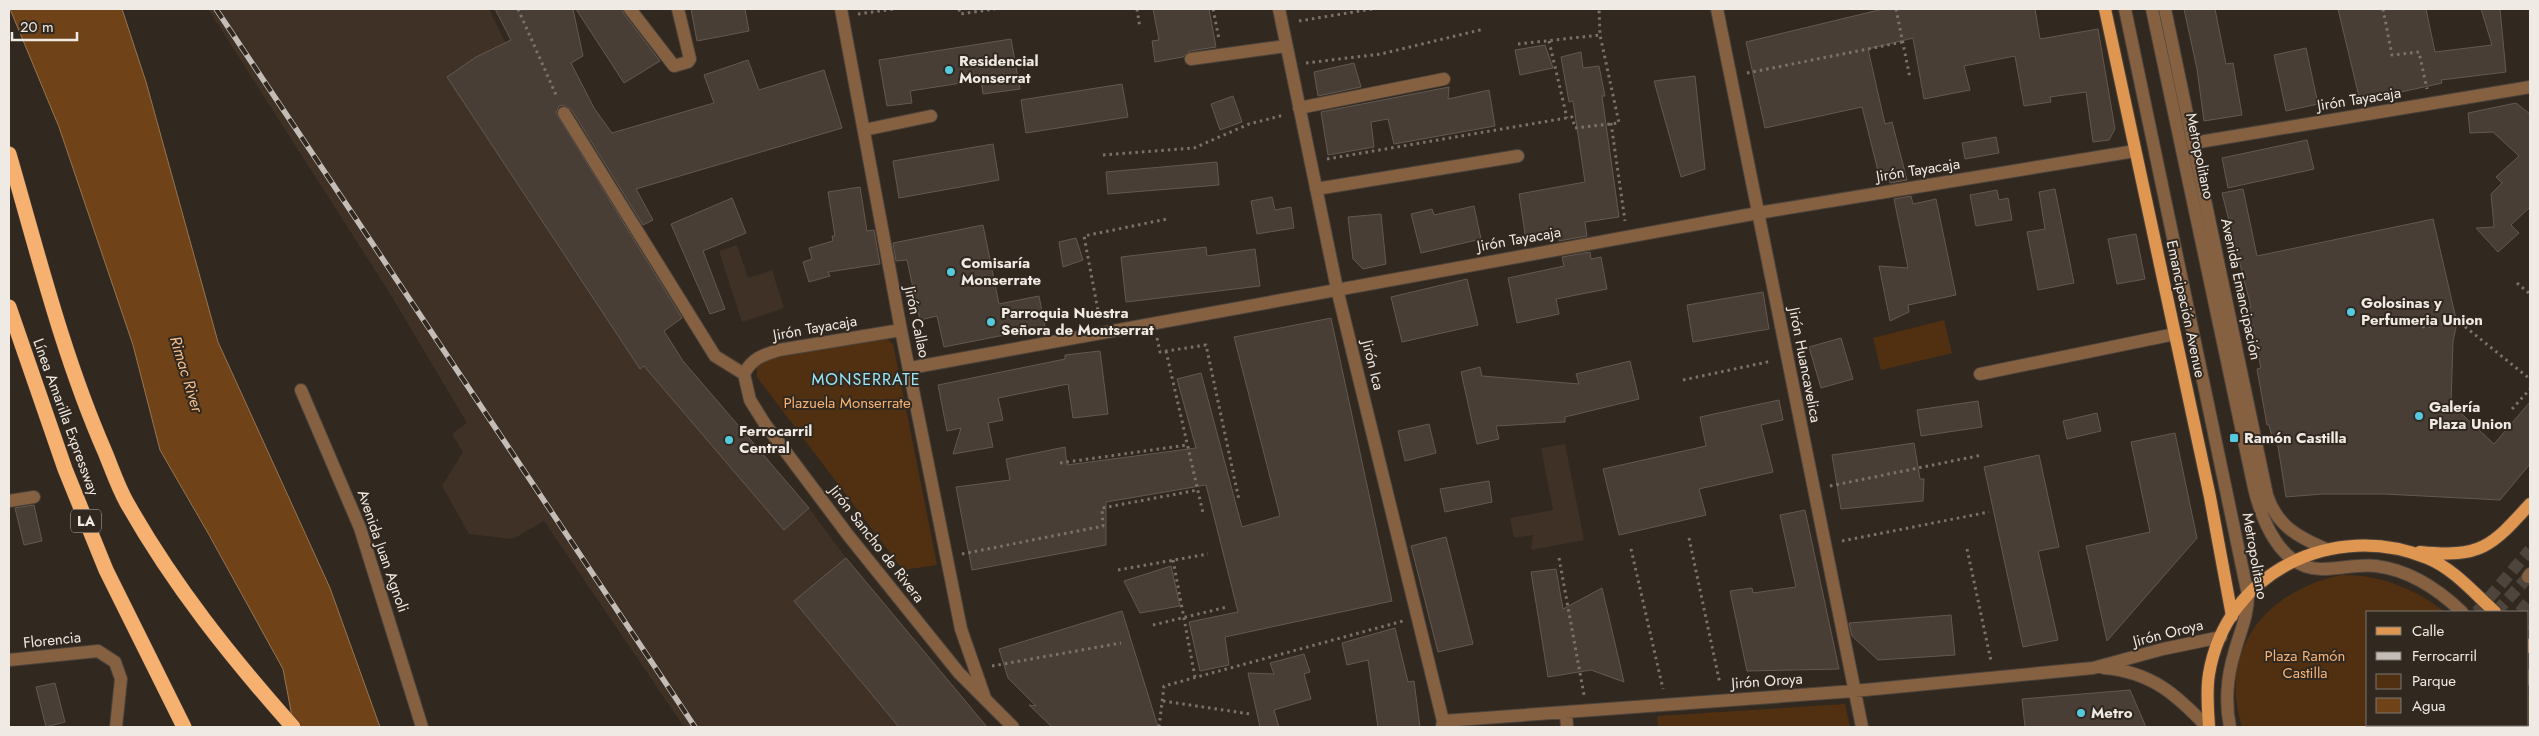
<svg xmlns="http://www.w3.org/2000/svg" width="2539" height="736" font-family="Jost,sans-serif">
  <rect width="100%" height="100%" fill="#312820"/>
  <path fill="#3f3125" d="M208 9H489L536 106 674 350 809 508 846 558 987 727H684L544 521 513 539 469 534 442 486 463 452 452 434 467 423 389 292Z
    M737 245 748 278 772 270 784 308 742 322 719 251Z
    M1565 444 1584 540 1531 550 1533 535 1514 538 1510 518 1553 510 1541 448Z"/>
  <path fill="#513011" d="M1944 320 1952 353 1881 370 1873 338Z
    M886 338 893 344 937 565 903 570 757 377V361Z
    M2341 575C2380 574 2415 589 2445 612H2368V725H2528V693L2530 696V727H2242C2218 649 2266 591 2341 575Z
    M1845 704 1850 727H1658L1657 716Z"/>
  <path fill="#6f4317" stroke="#967554" d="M10 9H122L146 82 218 342 330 588 380 727H294L283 669 208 533 160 450 133 345 59 127Z"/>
  <path fill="#483e36" stroke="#645950" d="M495 9H573L583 56 571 63 594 108 612 133 714 103 704 75 748 60 759 90 824 70 842 128 636 189 653 220 643 225 571 109 563 105 559 106 556 113 682 318 664 331 683 361 809 508 784 530 644 366 640 369 447 77 476 57 511 40Z
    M576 9H622L624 14 660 61 624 83Z
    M691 9H745L749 31 697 41Z
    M1153 9H1209L1216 47 1190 51 1183 57 1155 62 1152 41 1159 40Z
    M1883 9H2035L2040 39 2098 29 2115 129 2109 140 2093 142 2086 92 2050 97 2051 102 2024 106 2015 56 1964 66 1970 90 1924 99 1913 38 1868 49 1885 124 1892 122 1907 180 1890 183 1889 177 1880 179 1862 107 1765 128 1746 42Z
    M2184 9H2215L2226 64 2233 63 2242 115 2204 121 2197 69Z
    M2338 9H2426L2435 52 2492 45 2481 9H2500L2506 72 2441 80 2442 83 2360 101Z
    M1011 39 1020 89 983 94 981 80 910 91 912 103 887 106 879 60Z
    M1545 45 1553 68 1520 75 1515 50Z
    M2306 48 2318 104 2286 111 2274 55Z
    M1581 52 1583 68 1599 66 1605 96H1602L1619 217 1585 222 1587 236 1559 241 1558 235 1526 240 1519 194 1585 182 1573 101 1569 102 1561 57Z
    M1354 63 1361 87 1318 96 1314 72Z
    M1695 76 1705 169 1681 177 1654 81Z
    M1122 84 1128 117 1026 133 1021 100Z
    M1449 87 1448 99 1489 90 1495 126 1394 144 1388 119 1371 122 1374 147 1328 155 1321 112Z
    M1233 96 1242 122 1220 130 1211 104Z
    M2516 103 2530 114V207L2511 225 2519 233 2498 252 2476 228 2494 227 2491 194 2502 183 2496 177 2519 156 2493 132 2470 133 2468 113Z
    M1996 137 1999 153 1965 159 1962 143Z
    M2307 140 2314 169 2228 188 2222 158Z
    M993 144 999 180 899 198 893 161Z
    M1217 162 1219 185 1108 194 1106 172Z
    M860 187 867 231 874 230 880 264 828 272 830 276 809 282 803 262 812 259 809 248 833 241 832 236H835L828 192Z
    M2055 189 2074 283 2038 290 2027 232 2045 229 2039 192Z
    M2243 189 2257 256 2433 219 2457 323 2453 341 2451 404 2494 444 2530 402V464L2500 500 2384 494H2322L2286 497 2277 440 2273 441 2269 425H2267L2257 369 2261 368 2248 308 2251 307 2222 193Z
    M1997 190 1999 200 2008 198 2012 220 1976 226 1970 195Z
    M1911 196 1913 204 1936 199 1956 295 1908 305 1909 312 1890 321 1879 266 1908 268 1894 199Z
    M1272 197 1275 210 1291 207 1294 228 1257 234 1251 201Z
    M732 198 746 233 703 251 725 309 710 314 671 224Z
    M1474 206 1481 239 1421 253 1411 214 1432 209 1434 215Z
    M1381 214 1386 264 1363 269 1353 259 1348 217Z
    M983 225 999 304 1039 296 1045 327 944 347 937 316 920 320 907 260 896 261 893 243Z
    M2136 234 2145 279 2117 284 2108 239Z
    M1076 238 1083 260 1063 267 1059 242Z
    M1206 247 1207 256 1255 249 1260 286 1126 302 1121 257Z
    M1590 252 1591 259 1601 257 1607 289 1556 299 1559 314 1517 323 1508 278 1564 266 1562 257Z
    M1467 279 1478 325 1402 342 1391 297Z
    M1763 292 1769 329 1693 342 1687 305Z
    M1331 318 1392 601 1225 637 1229 665 1200 671 1189 622 1238 612 1206 485 1106 502V545L972 570 956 487 1010 480 1006 459 1065 447 1067 465 1196 448 1177 379 1201 373 1242 527 1280 516 1234 337Z
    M1841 338 1853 379 1821 388 1809 347Z
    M1100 351 1108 414 1073 418 1068 384 998 398 1003 420 988 423 993 447 953 454 961 428 947 431 938 385 1065 359V355Z
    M1630 361 1639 399 1565 417V422L1496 426 1499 439 1477 444 1461 372 1480 367 1482 376 1579 384 1576 374Z
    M1779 400 1783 420 1761 425 1773 472 1699 489 1706 515 1619 535 1603 469 1706 446 1700 417Z
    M1978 401 1982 427 1921 436 1917 410Z
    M2097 413 2101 431 2067 439 2063 421Z
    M1429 424 1436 453 1405 461 1398 431Z
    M2175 433 2197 538 2107 641 2086 546 2150 532 2131 442Z
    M1914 443 1920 479H1924L1923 501 1841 509 1832 455Z
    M2039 455 2059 547 2038 551 2058 640 2023 647 1984 467Z
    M1489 481 1492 502 1445 512 1440 489Z
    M34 505 42 541 24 545 15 508Z
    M1805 510 1839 669 1747 671 1730 591 1752 588 1753 593 1796 587 1780 515Z
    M1446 537 1473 644 1438 652 1411 546Z
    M846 558 987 727H899L794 601Z
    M1171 566 1180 606 1140 613 1124 581Z
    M1556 569 1563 609 1602 588 1624 682 1591 670 1548 677 1531 572Z
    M1122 611 1158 727H1052L1029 705 1036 706 1008 678 999 649Z
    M1951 615 1955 655 1878 660 1852 636 1849 623Z
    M1395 628 1408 682 1414 681 1420 727H1378L1368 660 1347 665 1342 643Z
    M1304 654 1310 672 1304 674 1311 699 1274 710 1279 727H1260L1248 673 1274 674 1270 663Z
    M55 683 65 722 46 727 36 687Z
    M2130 690 2146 727H2025L2022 699Z"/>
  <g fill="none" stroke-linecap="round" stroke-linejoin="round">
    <path stroke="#4e453d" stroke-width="12" stroke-dasharray="12 6" stroke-linecap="butt" d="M2496 612 2528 577
      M2520 612 2530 600
      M2392 727 2394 725
      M2423 727 2425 725"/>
    <path stroke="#4e453d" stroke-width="12" stroke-dasharray="12 6" stroke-linecap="butt" d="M2477 612 2530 550
      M2528 629 2530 626
      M2375 727 2377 725
      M2443 727 2445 725"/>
    <g stroke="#4c433b" stroke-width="14">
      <path id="minor" d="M630 9 674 66 688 62 690 59 678 9
        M841 9 901 330 961 629 985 698
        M1279 9 1337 289 1443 721 1442 727
        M1717 9 1862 727
        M2125 9 2248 595C2248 617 2239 634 2234 654 2227 677 2225 704 2230 727
        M2152 9 2254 488C2262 521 2281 570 2323 569 2340 569 2358 564 2376 566 2409 570 2439 590 2462 612
        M2165 9 2267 495C2277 526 2298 537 2326 549
        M1191 59 1286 46
        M1299 108 1444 79
        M564 113 715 356 744 374
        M864 130 931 116
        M2193 143 2530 87
        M1316 189 1518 156
        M910 368 1758 213 2135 151
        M744 374 750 400 765 424 848 535 959 673 1013 727
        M744 374C752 358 763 355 779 350L901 330
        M1980 374 2175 334
        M301 390 360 528 422 727
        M9 501 34 497
        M2528 577 2530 574
        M9 660 98 651 115 662 121 679 116 727
        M2104 668C2151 672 2176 694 2207 727
        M2528 676 2530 679
        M1566 713 1567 727
        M1443 721 1854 691 2093 668 2163 649 2221 637"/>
    </g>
    <g stroke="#4c433b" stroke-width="14">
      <path id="major" d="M2105 9 2210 497 2232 616
        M2420 552C2481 558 2491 547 2530 504
        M2528 645 2530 647
        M2209 727C2208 709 2206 692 2209 674 2226 572 2334 520 2427 558 2453 568 2475 594 2495 612"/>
    </g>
    <g stroke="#4c433b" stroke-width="16">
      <path id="highway" d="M9 154C38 254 63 356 105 452 112 469 118 487 127 503 174 586 230 656 293 727
        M9 307 65 469 106 570 184 727"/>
    </g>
    <path stroke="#7a726b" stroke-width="3" stroke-dasharray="2.5 4" stroke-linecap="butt" d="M518 9 557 97
      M959 9 960 14 995 9
      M1137 9 1140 28
      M1213 9 1219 39
      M1896 9 1910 78
      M2383 9 2392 55 2419 52 2427 89
      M858 14 894 9
      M1299 21 1372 9
      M1549 41 1567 118
      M1518 44 1600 35
      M1306 63 1381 54 1484 29
      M1747 73 1903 42
      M1611 123 1625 221
      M1103 155 1194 148 1249 124 1284 115
      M1327 159 1572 117 1575 128 1619 123 1600 35 1599 9
      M2517 283 2530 294
      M1099 316 1084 236 1167 219
      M2422 327 2458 321 2530 379
      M1157 338 1160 352 1206 345 1239 500
      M1166 351 1203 513
      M1683 380 1772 361
      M2512 409 2530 389
      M1060 463 1187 445
      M1830 486 1982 455
      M1689 538 1720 684
      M1842 541 1989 512
      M1631 549 1663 689
      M1967 549 1991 661
      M962 554 1103 526 1102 508 1198 490
      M1559 558 1584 695
      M1173 560 1195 677
      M1118 570 1208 554
      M1153 625 1227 607
      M992 666 1121 643
      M1163 701 1250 714
      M1159 727 1164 686 1403 621"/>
    <use href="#minor" stroke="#856142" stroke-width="12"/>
    <use href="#major" stroke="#df9651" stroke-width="12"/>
    <use href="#highway" stroke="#f6b070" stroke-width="15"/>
    <g stroke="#c4bdb7" stroke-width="5.5">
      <path id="rail" d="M216 9 695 727"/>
    </g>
    <use href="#rail" stroke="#312820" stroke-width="4" stroke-dasharray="11" stroke-linecap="butt"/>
  </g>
  <g fill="#55cadf" stroke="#312820" stroke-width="2">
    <circle cx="949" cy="70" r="5"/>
    <circle cx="951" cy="272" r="5"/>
    <circle cx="2351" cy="312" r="5"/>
    <circle cx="991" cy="322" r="5"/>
    <circle cx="2419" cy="416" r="5"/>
    <rect x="2229" y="433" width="10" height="10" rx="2.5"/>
    <circle cx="729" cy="440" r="5"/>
    <circle cx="2081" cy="713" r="5"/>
  </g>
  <g text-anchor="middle" stroke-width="4" stroke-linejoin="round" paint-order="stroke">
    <rect fill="#312820" stroke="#b7b0a9" stroke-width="1" x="71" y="509.5" width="30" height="23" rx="4"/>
    <g font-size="14" font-weight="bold" fill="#f0eae4">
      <text x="86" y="526">LA</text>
    </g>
    <g font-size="15" font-weight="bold" fill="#f0eae4" stroke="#312820" text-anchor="start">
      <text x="959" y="66">Residencial<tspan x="959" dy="17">Monserrat</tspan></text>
      <text x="961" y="268">Comisaría<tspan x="961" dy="17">Monserrate</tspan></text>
      <text x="2361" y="308">Golosinas y<tspan x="2361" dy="17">Perfumeria Union</tspan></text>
      <text x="1001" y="318">Parroquia Nuestra<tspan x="1001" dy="17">Señora de Montserrat</tspan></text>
      <text x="2429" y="412">Galería<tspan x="2429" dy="17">Plaza Union</tspan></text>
      <text x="739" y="436">Ferrocarril<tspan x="739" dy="17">Central</tspan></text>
      <text x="2244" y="443">Ramón Castilla</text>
      <text x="2091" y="718">Metro</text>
    </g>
    <g font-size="15" fill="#f0eae4" stroke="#312820">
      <text transform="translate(2359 99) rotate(-9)" y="5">Jirón Tayacaja</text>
      <text transform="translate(2200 156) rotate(78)" y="5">Metropolitano</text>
      <text transform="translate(1918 170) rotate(-9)" y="5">Jirón Tayacaja</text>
      <text transform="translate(1519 239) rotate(-10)" y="5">Jirón Tayacaja</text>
      <text transform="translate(2241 289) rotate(78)" y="5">Avenida Emancipación</text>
      <text transform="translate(2186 309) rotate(78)" y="5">Emancipación Avenue</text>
      <text transform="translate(917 322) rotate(78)" y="5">Jirón Callao</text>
      <text transform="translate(815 328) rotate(-10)" y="5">Jirón Tayacaja</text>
      <text transform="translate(1373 365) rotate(76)" y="5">Jirón Ica</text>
      <text transform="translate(1805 365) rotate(79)" y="5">Jirón Huancavelica</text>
      <text transform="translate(66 417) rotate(70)" y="5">Línea Amarilla Expressway</text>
      <text transform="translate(877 544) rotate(52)" y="5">Jirón Sancho de Rivera</text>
      <text transform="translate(383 551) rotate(71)" y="5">Avenida Juan Agnoli</text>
      <text transform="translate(2255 556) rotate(80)" y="5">Metropolitano</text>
      <text transform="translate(2168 633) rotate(-14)" y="5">Jirón Oroya</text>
      <text transform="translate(52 640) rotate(-6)" y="5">Florencia</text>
      <text transform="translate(1767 681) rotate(-4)" y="5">Jirón Oroya</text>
    </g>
    <g font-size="15" fill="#f7b273" stroke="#312820">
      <text x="847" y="408">Plazuela Monserrate</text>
      <text x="2305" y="661">Plaza Ramón<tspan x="2305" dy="17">Castilla</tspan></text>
    </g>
    <g font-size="16" font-style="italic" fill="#f7bf8e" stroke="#312820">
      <text transform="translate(187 374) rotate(73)" y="6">Rimac River</text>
    </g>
    <g font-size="16" letter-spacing="1" fill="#99e7f8" stroke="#312820">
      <text x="866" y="385">MONSERRATE</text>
    </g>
  </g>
  <rect width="2539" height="736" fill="none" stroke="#f0eae4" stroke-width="20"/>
  <rect x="2366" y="611" width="162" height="115" fill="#312820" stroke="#7d766e"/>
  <rect x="2376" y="627" width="25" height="8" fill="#df9651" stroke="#7d766e"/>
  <text x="2412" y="636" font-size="15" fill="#f0eae4">Calle</text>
  <rect x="2376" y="652" width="25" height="8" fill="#c4bdb7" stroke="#7d766e"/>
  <text x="2412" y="661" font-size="15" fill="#f0eae4">Ferrocarril</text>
  <rect x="2376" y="674" width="25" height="15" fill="#513011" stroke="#7d766e"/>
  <text x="2412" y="686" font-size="15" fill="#f0eae4">Parque</text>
  <rect x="2376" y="698" width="25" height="15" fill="#6f4317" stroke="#7d766e"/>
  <text x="2412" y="711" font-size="15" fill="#f0eae4">Agua</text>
  <path d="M12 32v8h65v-8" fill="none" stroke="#f0eae4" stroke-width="2.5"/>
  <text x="20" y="32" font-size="15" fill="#f0eae4" stroke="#312820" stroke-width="4" paint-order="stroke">20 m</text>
</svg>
